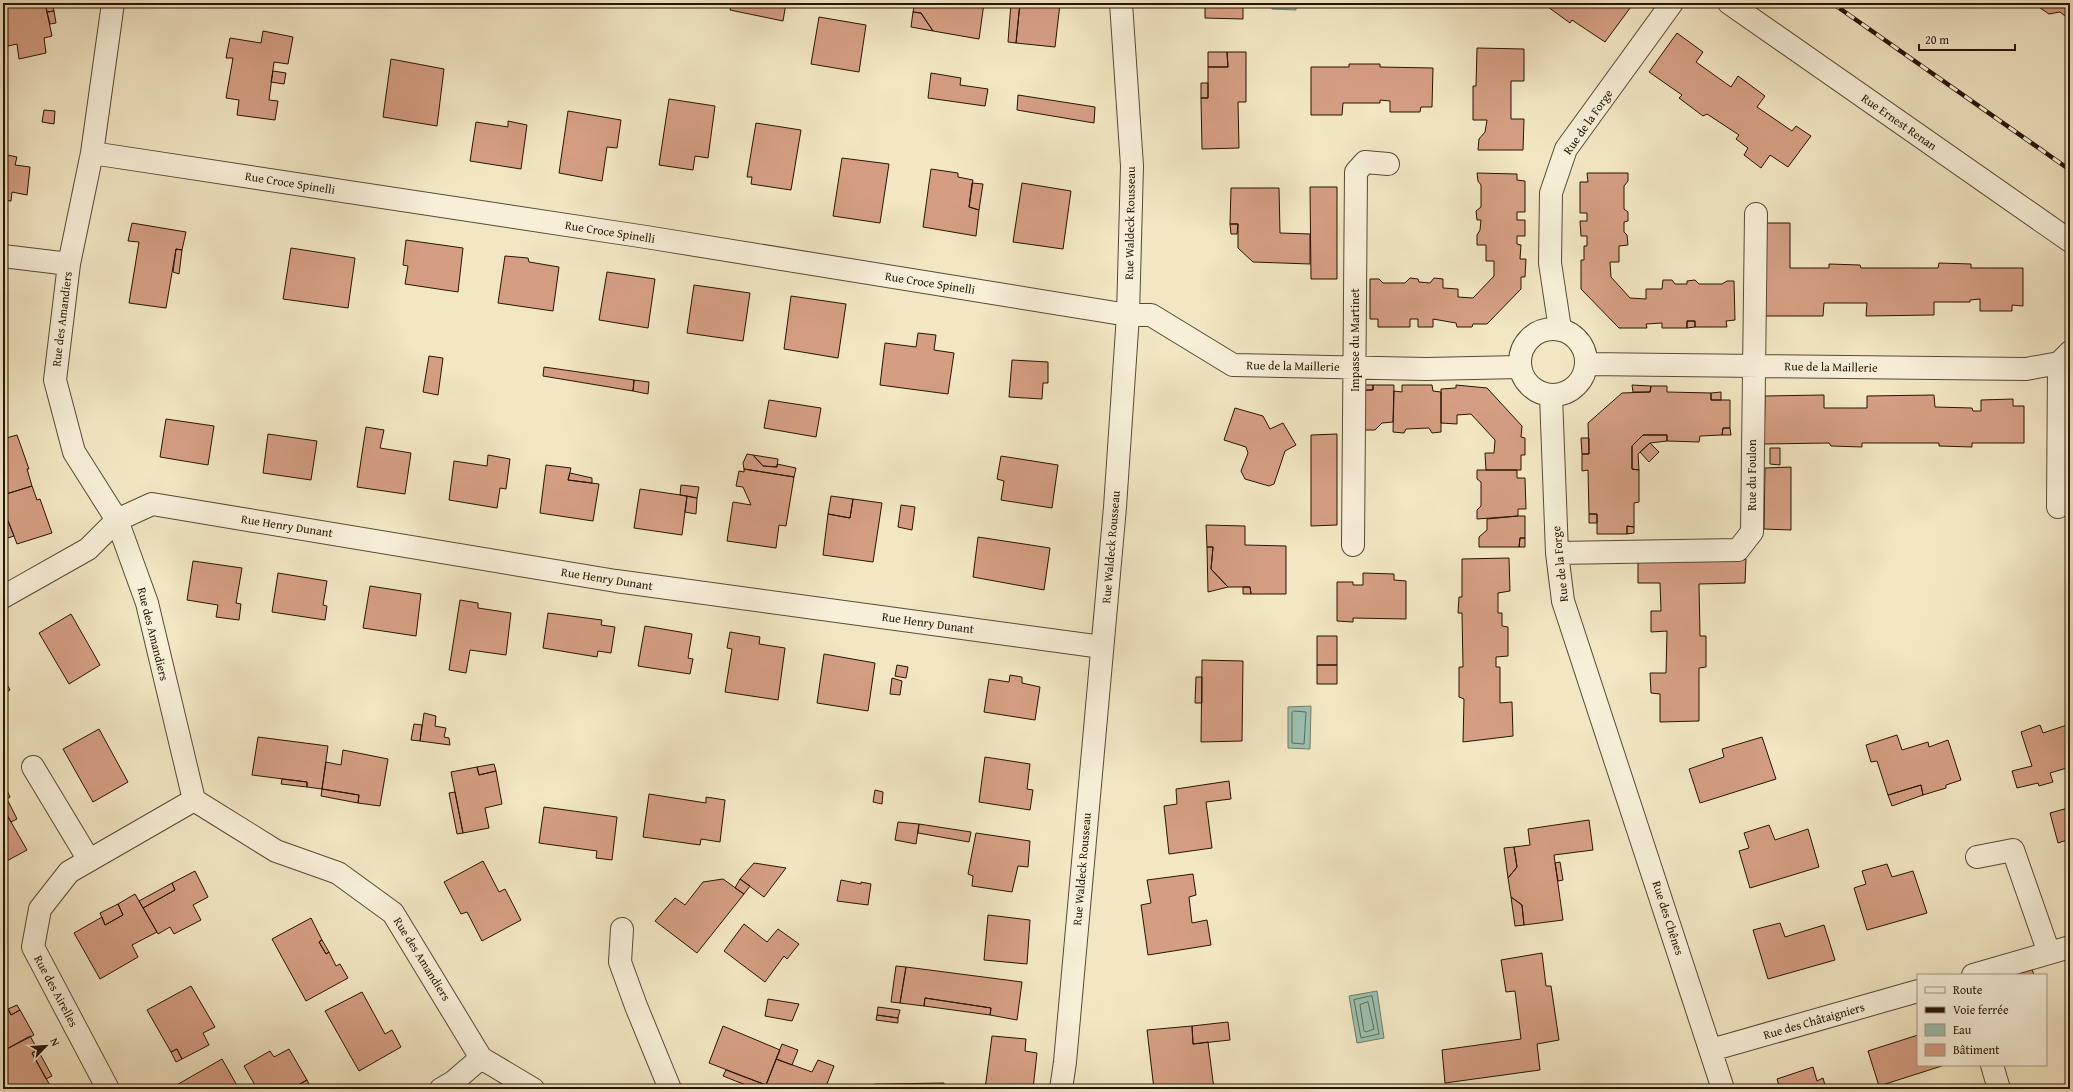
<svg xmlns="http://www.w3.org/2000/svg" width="2073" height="1092" font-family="'Gentium Book Plus',serif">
  <rect width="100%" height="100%" fill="#f2e6c3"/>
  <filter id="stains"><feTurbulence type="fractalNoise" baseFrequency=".005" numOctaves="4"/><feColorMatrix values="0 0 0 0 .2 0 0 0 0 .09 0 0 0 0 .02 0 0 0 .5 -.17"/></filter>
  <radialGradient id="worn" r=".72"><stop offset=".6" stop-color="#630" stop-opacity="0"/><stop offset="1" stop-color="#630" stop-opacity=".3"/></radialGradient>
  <path fill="#9cc0af" stroke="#6d7c69" d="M1272 3H1296V10L1272 9Z
    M1311 706 1310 749 1288 748V707Z
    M1377 991 1384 1038 1357 1043 1349 996Z"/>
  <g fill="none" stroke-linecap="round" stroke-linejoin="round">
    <path stroke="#616a58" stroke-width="1" d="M1294 711 1306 712 1304 744 1292 743V713Z
      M1372 996 1379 1034 1361 1038 1354 1000Z
      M1368 1002 1374 1029 1366 1032 1364 1031 1360 1005Z"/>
  </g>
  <path fill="#d59e83" stroke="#261500" d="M3 3H45L52 36 44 38 46 53 19 59 17 44 8 46 3 22Z
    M45 3H52L54 11 47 12Z
    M731 3H786L783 21 730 10Z
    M915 3H984L979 39 933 31 921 13 913 12Z
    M1011 3H1020L1016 43 1008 42Z
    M1020 3 1060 4 1055 47 1016 43Z
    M1205 3H1243V19L1205 18Z
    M1545 3H1632L1633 4 1605 42 1572 20 1570 23 1544 4Z
    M2033 3H2070V20L2060 12 2049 14Z
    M54 11 56 23 50 24 47 12Z
    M913 12 921 13 933 31 911 27Z
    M819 17 866 25 859 72 811 64Z
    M263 31 293 37 288 64 274 62 269 100 278 101 275 120 237 115 239 100 226 98 233 58H226L230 38 261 43Z
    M1677 33 1703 52 1696 62 1731 87 1738 76 1765 96 1757 107 1792 131 1796 126 1811 136 1788 167 1770 155 1761 168 1744 155 1748 148 1736 139 1739 135 1707 114 1703 116 1679 98 1682 95 1649 72Z
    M1477 48 1524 49V81H1511V119H1524L1523 150H1478L1479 139 1485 132 1487 120H1473V86H1476Z
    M1208 52H1227L1228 67H1208Z
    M1227 52H1246V102H1238L1239 148 1202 149 1201 98H1208V67H1228Z
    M391 59 444 69 437 126 383 117Z
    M1349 64H1380V67L1433 68 1432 107H1421L1420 112H1390V101L1380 100V103H1343L1342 115H1311V67H1349Z
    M273 71 286 73 284 84 271 82Z
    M931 73 961 78 960 85 988 89 985 106 928 98Z
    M1201 83H1208V98H1201Z
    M1018 95 1095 107 1094 123 1017 110Z
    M669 99 715 106 708 158 695 156 693 170 659 165Z
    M44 110 55 111 54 124 42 122Z
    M568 111 621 120 617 148 607 147 602 181 559 173Z
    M508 121 527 125 521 169 470 161 476 122 508 127Z
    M756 123 801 130 791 190 751 184 752 177H747Z
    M3 154 17 157 15 165 30 167 27 195 12 192 11 201 3 200Z
    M842 158 889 164 880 223 833 216Z
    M931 169 958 173V177L973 180 969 207 979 210 976 236 923 227Z
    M1477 173 1517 174V180L1525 181V212H1517V220H1525V236H1517V244L1521 245 1520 259H1526L1525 277H1521V289L1487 324H1473L1472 327H1457L1456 323 1433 319V327H1418V319H1410V327H1378V319H1370V279H1379L1383 283H1405L1410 278 1418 279 1419 282 1430 283 1434 278 1443 279V288L1458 289V297L1473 298 1494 276V261H1486V245H1477V235L1480 230 1481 220H1477L1476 211 1481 207V185L1478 181Z
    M1587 173H1628V181L1624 186V209L1628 212V221L1624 222V232L1627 235 1628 245 1619 246V262H1610L1611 277 1630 298 1646 299V289H1662L1663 280H1672L1675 284H1687V281L1695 280 1699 284H1722L1727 281H1734L1735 320 1726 321 1727 327H1695V321H1687V328H1662V323L1646 324 1647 328H1619L1581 289V260H1584V246H1587V236H1581L1580 221H1587V213H1580V182H1588Z
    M972 183 983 184 979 210 969 207Z
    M1022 183 1071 191 1063 249 1013 242Z
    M1310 187H1337V279H1311Z
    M1231 188H1279L1280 233 1310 234V264L1253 262 1238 248V224H1230Z
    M132 223 186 232 182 250 176 249 166 308 129 303 139 242 128 241Z
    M1764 223H1790V268H1829V264L1860 265 1861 268H1938L1939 263 1971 264V268H2023V306L2012 305V311H1980V299L1970 300V302H1934V315L1866 316 1867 303H1824L1823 316H1763Z
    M1230 224H1238L1237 234H1231Z
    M406 240 463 248 458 292 405 284 408 266 403 265Z
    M291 248 355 258 348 308 283 299Z
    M176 249 182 250 179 274 173 272Z
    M505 256 528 258 529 262 559 267 553 311 498 303Z
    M607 272 655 279 648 328 599 320Z
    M694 285 750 293 743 341 687 333Z
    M791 296 846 304 838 358 784 349Z
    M1687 321H1695V327L1687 328Z
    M918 333 936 335 934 350 954 353 948 394 880 385 885 343 916 347Z
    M429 356 443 358 438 395 423 392Z
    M1012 360 1048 362V383H1043L1042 399 1009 397Z
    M544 367 634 380 633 391 543 376Z
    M634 380 649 382 648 394 633 391Z
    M1364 385H1373V390H1364Z
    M1373 385H1394L1393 422 1382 423 1375 430H1364V390H1373Z
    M1402 385H1432L1433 391 1441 392V432L1432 433 1429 428 1406 429 1404 433 1393 432 1394 391 1402 392Z
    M1456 385 1487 388 1522 426 1521 437 1525 438V455H1521V470H1486L1485 453H1494L1495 440 1471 414 1457 415V424L1441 423V389L1456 388Z
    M1632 385 1651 386 1650 392H1633Z
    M1651 386H1667V392L1711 393V400H1730V428H1723L1722 435 1700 436 1699 442 1667 441V435H1643L1632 446V469L1639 470V502L1634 503V527L1627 526V534H1597V514H1589L1588 470 1582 471V454H1589L1588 423 1622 393 1650 392Z
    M1721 392V400H1711V393Z
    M1824 395V408H1867V396L1934 395 1935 407 1972 408 1973 411H1981V400L2013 399V406H2024V443H1972V447L1939 446V443H1862V447L1831 446 1829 443 1764 444 1765 396Z
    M769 400 821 408 816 437 764 428Z
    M1235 408 1263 416 1270 429 1283 423 1296 445 1285 451 1274 484 1269 486 1245 479 1241 471 1248 453 1246 447 1224 440Z
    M166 419 214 426 208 465 160 457Z
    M366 427 384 430 380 448 411 453 405 494 357 487Z
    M1723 428H1730L1731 435H1722Z
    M268 434 317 441 311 480 263 473Z
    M1337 434V525L1311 526V435Z
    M17 435 29 469H27L32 486 3 495V439Z
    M1643 435H1667V441L1650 443 1638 454 1639 470 1632 469V446Z
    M1581 438H1589V454H1582Z
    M1650 443 1659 452 1649 462 1640 452Z
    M1770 448H1780V465L1770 464Z
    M747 454 753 455 763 466 777 467V464L796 468 794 477 744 469 743 463Z
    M488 455 510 459 506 489 500 488 497 508 449 500 454 461 487 466Z
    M753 455 778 459 777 467 763 466Z
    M1001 456 1058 465 1052 508 1001 500 1004 481 997 479Z
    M546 465 571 468 568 480 599 484 593 521 540 513Z
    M1791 467V530L1764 529 1765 468Z
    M744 469 794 477 786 526 779 525 776 548 727 541 733 502 751 505 743 487 736 486 739 471 744 472Z
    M1477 470H1517V478H1525L1526 509H1518V516L1477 519V510L1481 506V482L1477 479Z
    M570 473 592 478V483L568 480Z
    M681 485 699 487 697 498 680 495Z
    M32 486 37 500 40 499 52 533 17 544 4 510 6 509 3 495Z
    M640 489 687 496 682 535 634 528Z
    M687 496 697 498 696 514 685 512Z
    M831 496 853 499 850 518 828 514Z
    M853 499 882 503 873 562 823 555 828 514 850 518Z
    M901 505 915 507 912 530 898 527Z
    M1589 514H1597V523H1589Z
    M1518 516H1525V538H1520L1519 547H1479V537L1487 530V519Z
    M8 521 14 536 4 539 3 523Z
    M1206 525 1245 526V545L1286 546V594H1251L1250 587H1228L1211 569 1213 547H1207Z
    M1627 526 1634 527V533L1627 534Z
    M978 537 1050 548 1044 590 973 577Z
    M1520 538H1525V547H1519Z
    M1207 547H1213L1211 569 1228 587 1208 592Z
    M1509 558 1510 591 1498 593V613H1502V626L1508 627V656L1496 657V667H1500V703L1512 702 1513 736 1463 742 1464 699 1459 697V667H1463L1462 613H1458L1459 597H1462V559Z
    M1638 558 1746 559 1745 583 1699 584 1700 636H1706V667L1699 668V721L1660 722V694L1651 693 1650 673H1666L1667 631 1651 632V611H1661L1660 583H1638Z
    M193 561 242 568 236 603 241 604 239 620 216 617 218 605 187 600Z
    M278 573 327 581 323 605 327 606 325 620 272 612Z
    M1363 573 1394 574V580L1406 581V619L1353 618V622L1337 621V582H1353V585H1363Z
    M370 586 421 594 416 636 363 628Z
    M1243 587H1250L1251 594H1243Z
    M460 600 478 603V608L511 613 506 655 470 650 466 673 449 670Z
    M548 613 602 620 601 625 615 627 611 653 598 651 597 657 543 648Z
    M71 614 100 665 69 684 39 633Z
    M645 626 692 634 688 658 693 659 690 674 638 666Z
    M730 632 760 637 759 644 785 648 778 700 725 692 732 649 727 648Z
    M1317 636H1337V665H1317Z
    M824 654 875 663 868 711 817 703Z
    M1202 660 1243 661 1242 741 1201 742Z
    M897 665 908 667 906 678 895 676Z
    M1317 665H1337V684H1317Z
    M1010 675 1022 677V683L1040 687 1035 720 984 712 989 679 1009 682Z
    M3 677 10 690 3 694Z
    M1196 677H1202V703H1195Z
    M892 678 902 681 900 695 890 694Z
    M424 713 436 716 435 726 446 728 444 737 449 738 450 745 420 741Z
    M414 724 422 725 420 741 411 740Z
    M2070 724V767L2050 773 2053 782 2039 786 2038 783 2017 788 2012 771 2032 766 2021 732 2040 725 2043 733Z
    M99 729 128 782 93 802 63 749Z
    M1897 735 1902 750 1928 742 1929 747 1948 740 1961 780 1946 785V788L1923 795 1921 785 1888 795 1877 761 1871 762 1866 745Z
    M258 737 328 746 322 789 307 787V782L252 775Z
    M1762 737 1776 779 1700 803 1689 769 1724 757 1722 749Z
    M343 750 388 759 380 806 358 803 359 795 322 789 326 762 341 765Z
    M985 757 1030 764 1027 789 1033 790 1030 810 979 802Z
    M494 764 496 771 479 775 477 767Z
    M477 767 479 775 496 771 502 804 485 808 489 828 463 833 451 772Z
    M282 779 307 782V787L281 784Z
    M1229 781 1231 799 1206 802 1212 848 1169 854 1164 806 1177 804 1176 789Z
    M3 782 10 797 3 802Z
    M1921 785 1923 795 1892 806 1888 795Z
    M322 789 359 795 358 803 321 796Z
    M875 790 883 792 882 804 873 802Z
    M455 792 463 833 457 834 449 793Z
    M649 794 706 803V797L725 800 720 842 701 839 700 845 643 837Z
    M7 799 17 819 11 822 3 808V802Z
    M544 807 617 817 612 860 596 858 597 851 539 843Z
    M3 808 27 850 3 863Z
    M2068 808 2070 814V839L2058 843 2050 813Z
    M1589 820 1593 850 1554 855 1563 920 1524 925 1522 905 1511 897 1508 878 1517 867 1514 847 1530 845 1528 829Z
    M898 822 919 824 916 844 895 840Z
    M919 824 971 832 969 842 918 833Z
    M1769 825 1775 840 1808 829 1819 867 1750 888 1739 851 1749 848 1744 833Z
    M976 833 1030 841 1028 867 1018 866 1012 892 972 886 973 876 968 874Z
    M1514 847 1517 867 1508 878 1504 848Z
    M2070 853V869L2066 855Z
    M483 861 499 892 505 889 521 920 482 941 467 912 461 914 444 882Z
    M1560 862 1563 880 1558 881 1555 863Z
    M754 863 786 868 764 897 740 879Z
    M1887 864 1892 877 1913 871 1927 913 1867 930 1854 888 1866 884 1862 871Z
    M195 871 208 897 193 905 201 920 174 934 170 927 158 934 143 908 175 890 172 883Z
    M1193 874 1196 895 1189 897 1192 923 1207 920 1211 945 1148 955 1141 905 1151 903 1147 880Z
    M723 879 744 894 697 953 655 921 675 898 685 905 703 882Z
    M740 879 750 886 744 894 735 888Z
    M841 880 861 884V882L871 884 868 905 837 901Z
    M172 883 175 890 143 908 139 901Z
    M135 894 157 932 132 945 138 957 100 979 74 933 102 917 105 925 123 915 118 904Z
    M1511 897 1522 905 1524 925 1515 926Z
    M118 904 123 915 105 925 100 913Z
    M988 915 1030 920 1027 964 984 960Z
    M311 918 322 940 319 942 326 954 329 952 336 966 340 964 348 978 306 1001 272 939Z
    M1780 923 1785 937 1824 925 1835 960 1768 979 1753 930Z
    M744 924 767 942 778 929 799 944 787 959 784 956 765 982 724 951Z
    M322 940 329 952 326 954 319 942Z
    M1542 953 1546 986H1551L1559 1040 1537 1044 1540 1070 1445 1083 1442 1050 1521 1039 1515 991 1506 992 1501 960Z
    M896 966 906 967 900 1003 891 1002Z
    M2031 966 2034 975H2014L2013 972Z
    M906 967 1022 982 1017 1020 990 1015 991 1008 925 998 924 1006 900 1003Z
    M191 986 215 1027 203 1033 209 1045 182 1059 177 1049 171 1052 147 1010Z
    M362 992 385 1034 392 1030 401 1047 359 1071 325 1011Z
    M925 998 991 1008 990 1015 924 1006Z
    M3 999 11 1015 20 1010 34 1035 3 1051Z
    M768 999 799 1004 792 1021 765 1016Z
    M17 1005 20 1010 11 1015 8 1009Z
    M878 1007 900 1010 898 1018 877 1015Z
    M877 1015 898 1018V1023L876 1020Z
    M1228 1022 1230 1040 1193 1044 1192 1026Z
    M723 1026 780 1050 766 1085 709 1063Z
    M1192 1026 1193 1044 1208 1042 1214 1089H1154L1147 1030Z
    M1918 1035V1065H1945L1879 1086 1868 1051Z
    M30 1036 38 1050 32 1053 52 1089H6L3 1084V1051Z
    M992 1036 1026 1039 1025 1051 1037 1053 1033 1089H985Z
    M782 1044 798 1050 792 1065 776 1059Z
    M177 1049 182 1059 176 1062 171 1052Z
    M289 1049 307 1080 291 1089H254L256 1087 244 1066 270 1051 274 1057Z
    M38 1050 52 1076 46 1079 32 1053Z
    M222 1059 239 1089H174L173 1087Z
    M776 1059 812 1072 818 1060 834 1066 825 1089H775L766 1085Z
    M1813 1067 1817 1081 1823 1078 1826 1089H1780L1777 1079Z
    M726 1070 766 1085 763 1089H756L723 1076Z
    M307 1080 310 1086 306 1089H291Z
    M944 1083 945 1089H882L881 1084Z
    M875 1084H881L882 1089H875Z"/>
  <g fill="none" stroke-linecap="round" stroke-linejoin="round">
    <g stroke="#594931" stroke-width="24">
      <path id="minor" d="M113 3 92 153 69 264 55 380 74 452 117 520 147 603 194 800 276 851 338 873 393 913 481 1058 533 1089
        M1729 3 2070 241
        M92 153 646 237 1128 315H1151L1233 365 1426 369 1520 367
        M3 256 69 264
        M1520 362a33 33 0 1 1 66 0a33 33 0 1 1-66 0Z
        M1560 329 1550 263 1551 193 1566 149 1672 3
        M1587 364 2026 369 2059 363 2070 352
        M1551 396 1557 553 1563 601 1723 1089
        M2058 507 2059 363
        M1353 545 1356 172 1365 162 1388 164
        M1557 553 1738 550 1752 532 1756 214
        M3 597 88 549 117 520 152 504 616 581 1102 647
        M33 767 89 860
        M1977 857 2013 850 2049 953
        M622 929 620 962 636 1006 670 1089
        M1973 975 2070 947
        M1711 1050 1918 991
        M1992 1065 1999 1089
        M108 1089 33 947 40 909 69 872 194 800
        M441 1089 453 1082 481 1058"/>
    </g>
    <g stroke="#594931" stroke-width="24">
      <path id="tertiary" d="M1061 1089 1065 1062 1115 507 1128 315 1132 166 1121 3"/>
    </g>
    <use href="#minor" stroke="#f7efd8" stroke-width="22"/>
    <use href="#tertiary" stroke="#f7efd8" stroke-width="22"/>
    <g stroke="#261500" stroke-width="4.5">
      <path id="rail" d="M1832 3 2070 170"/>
    </g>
    <use href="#rail" stroke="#f7efd8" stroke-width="3" stroke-dasharray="9" stroke-linecap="butt"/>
  </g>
  <g text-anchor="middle" stroke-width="3" stroke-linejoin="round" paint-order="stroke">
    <g font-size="12" fill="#261500" stroke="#f7efd8">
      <text transform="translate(1588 122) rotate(-55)" y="4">Rue de la Forge</text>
      <text transform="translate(1899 122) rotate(35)" y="4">Rue Ernest Renan</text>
      <text transform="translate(290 183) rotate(9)" y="4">Rue Croce Spinelli</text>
      <text transform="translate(1130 223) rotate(-89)" y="4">Rue Waldeck Rousseau</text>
      <text transform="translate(610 232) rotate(9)" y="4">Rue Croce Spinelli</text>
      <text transform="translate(930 283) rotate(9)" y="4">Rue Croce Spinelli</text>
      <text transform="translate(62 319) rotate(-83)" y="4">Rue des Amandiers</text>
      <text transform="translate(1355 340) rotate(-90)" y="4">Impasse du Martinet</text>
      <text transform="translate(1293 366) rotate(1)" y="4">Rue de la Maillerie</text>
      <text transform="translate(1831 367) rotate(1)" y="4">Rue de la Maillerie</text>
      <text transform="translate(1752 475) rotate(-90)" y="4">Rue du Foulon</text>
      <text transform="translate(287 526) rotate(9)" y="4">Rue Henry Dunant</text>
      <text transform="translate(1111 547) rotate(-85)" y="4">Rue Waldeck Rousseau</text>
      <text transform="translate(1560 564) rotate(-96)" y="4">Rue de la Forge</text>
      <text transform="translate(607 579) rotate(9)" y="4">Rue Henry Dunant</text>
      <text transform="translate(928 623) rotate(8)" y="4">Rue Henry Dunant</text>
      <text transform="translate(153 634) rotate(76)" y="4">Rue des Amandiers</text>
      <text transform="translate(1082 869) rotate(-85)" y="4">Rue Waldeck Rousseau</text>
      <text transform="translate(1668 918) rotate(72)" y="4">Rue des Chênes</text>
      <text transform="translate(422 959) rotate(58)" y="4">Rue des Amandiers</text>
      <text transform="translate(56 991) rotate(62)" y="4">Rue des Airelles</text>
      <text transform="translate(1814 1021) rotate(-16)" y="4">Rue des Châtaigniers</text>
    </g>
  </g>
  <rect width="2073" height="1092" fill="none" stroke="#f2e6c3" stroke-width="16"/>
  <rect x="4" y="4" width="2065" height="1084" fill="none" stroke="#261500" stroke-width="2"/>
  <rect x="8" y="8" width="2057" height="1076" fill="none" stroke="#261500"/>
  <rect x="1917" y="974" width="130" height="92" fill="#f7efd8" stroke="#a39882"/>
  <rect x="1925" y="987" width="20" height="6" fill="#f7efd8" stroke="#a39882"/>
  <text x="1953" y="994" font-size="12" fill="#261500">Route</text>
  <rect x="1925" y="1007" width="20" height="6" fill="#261500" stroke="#a39882"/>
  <text x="1953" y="1014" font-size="12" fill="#261500">Voie ferrée</text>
  <rect x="1925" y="1024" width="20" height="12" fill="#9cc0af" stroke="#a39882"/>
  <text x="1953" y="1034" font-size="12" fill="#261500">Eau</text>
  <rect x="1925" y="1044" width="20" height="12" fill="#d59e83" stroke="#a39882"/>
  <text x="1953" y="1054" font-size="12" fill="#261500">Bâtiment</text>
  <g transform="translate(46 1046) rotate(65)" stroke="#f7efd8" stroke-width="3" paint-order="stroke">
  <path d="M0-3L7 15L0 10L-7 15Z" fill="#261500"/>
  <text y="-6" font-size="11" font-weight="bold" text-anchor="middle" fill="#261500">N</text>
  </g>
  <path d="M1919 44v6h96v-6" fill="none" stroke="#261500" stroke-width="2"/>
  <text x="1925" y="44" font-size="12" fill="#261500" stroke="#f7efd8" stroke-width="3" paint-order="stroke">20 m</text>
  <rect width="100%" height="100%" filter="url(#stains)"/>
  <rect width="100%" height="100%" fill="url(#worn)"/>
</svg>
